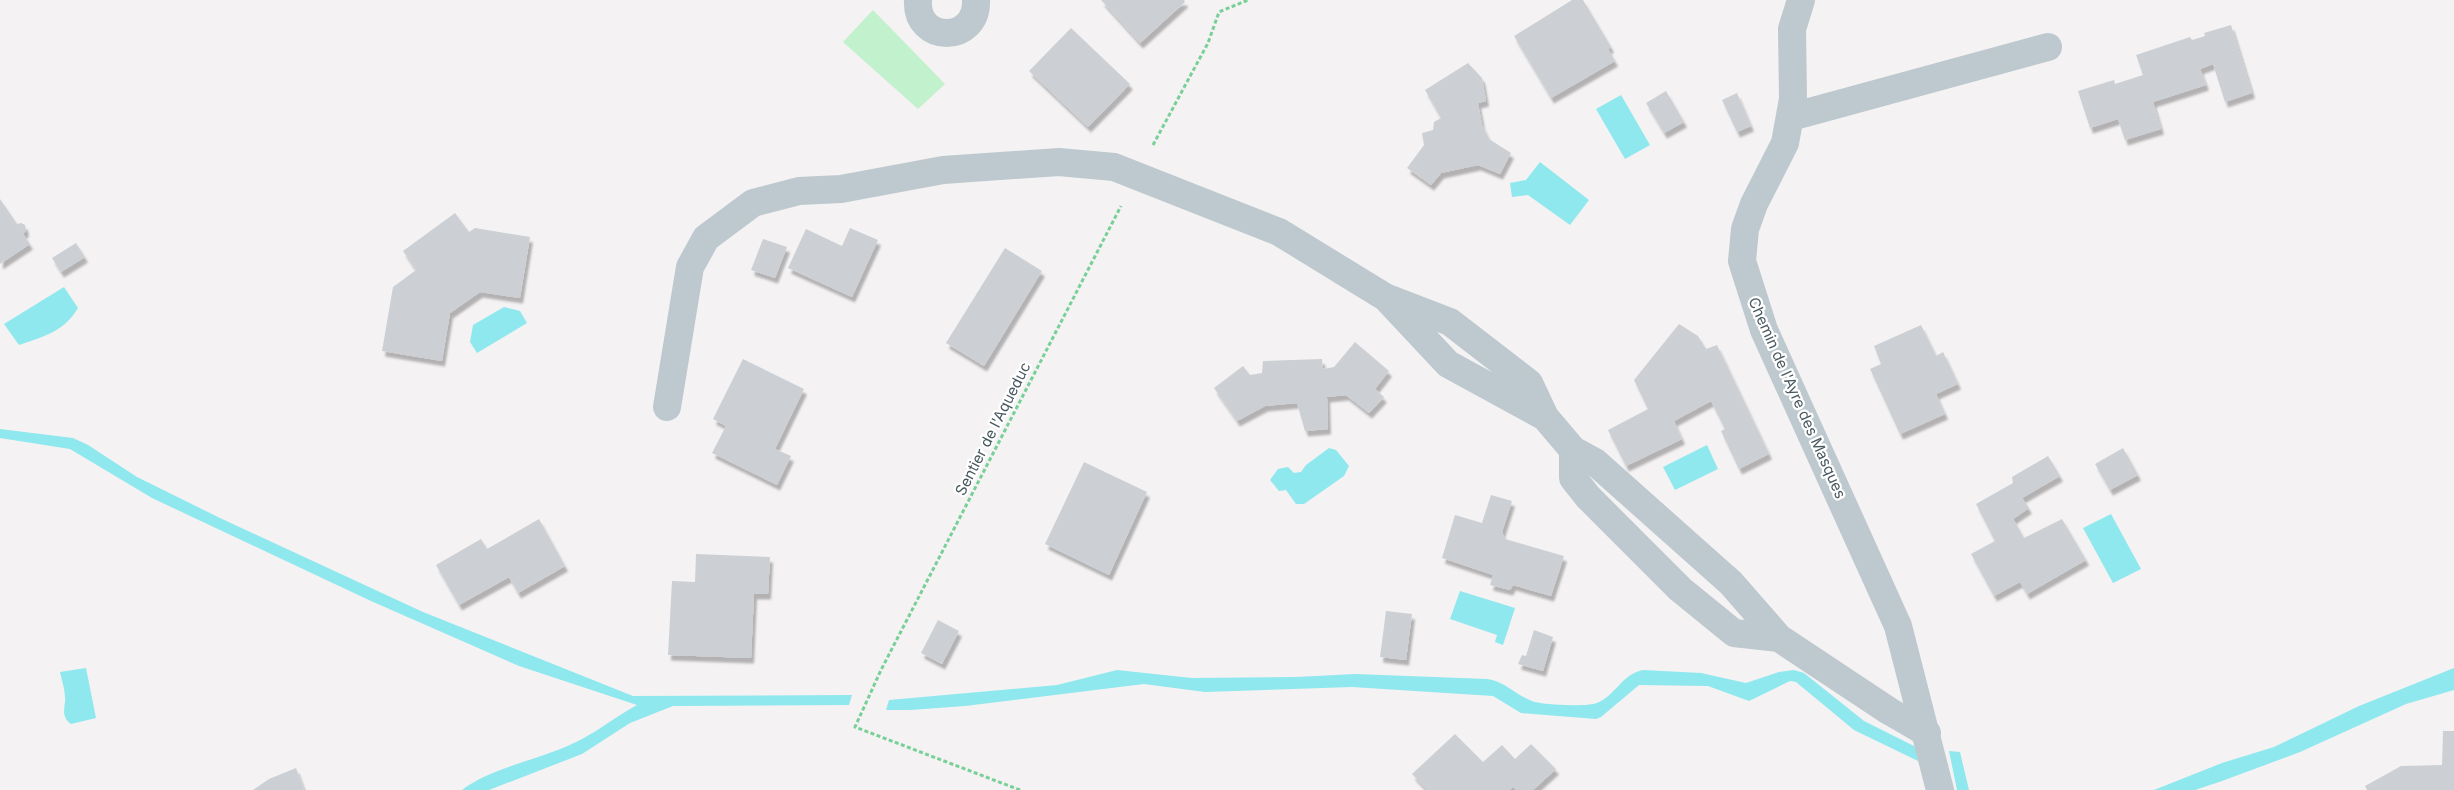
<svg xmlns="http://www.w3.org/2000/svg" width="2454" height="790" font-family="Inter,sans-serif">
  <defs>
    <filter id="shadow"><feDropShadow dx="3" dy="5.5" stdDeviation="1" flood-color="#0004"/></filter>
  </defs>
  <rect width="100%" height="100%" fill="#f4f2f2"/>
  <path fill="#c1f1cd" d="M873 10 945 84 918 109 843 42Z"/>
  <path fill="#8ee8ee" d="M1621 95 1650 145 1625 159 1596 109Z
    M1540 162 1589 200 1570 225 1528 195 1512 197 1510 183 1526 180Z
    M64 287 78 308C65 331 43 337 19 345L4 324Z
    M504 307 520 311 527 323 477 353 470 342 473 325Z
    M0 429 73 438 88 445 137 477 220 518 423 612 633 696 852 695 849 705 673 706 630 723 582 754 489 790H462C491 767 548 758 582 739 601 729 618 715 637 705L519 666 371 601 152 498 70 449 0 438Z
    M1707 445 1718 469 1675 490 1663 467Z
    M1329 448 1336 450 1349 466 1344 476 1304 504H1296L1286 490 1279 491 1270 480 1278 469 1288 467 1294 473 1301 472 1306 465Z
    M2111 514 2141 569 2113 583 2083 528Z
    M1460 591 1515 608 1503 645 1495 642 1497 635 1450 619Z
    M86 668 96 718 71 724C62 718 64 710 65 702 66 693 62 681 60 672Z
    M2454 668V690L2406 704 2300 752 2222 781 2195 790H2154L2222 763 2274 747 2359 706Z
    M1117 670 1192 678 1296 677 1355 674 1487 679C1504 681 1516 695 1532 701 1541 705 1588 707 1597 703 1615 696 1622 674 1643 670L1701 673 1746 683 1779 672 1794 670 1804 673 1864 721 1916 747 1918 761 1854 730 1796 682 1790 681 1749 701 1708 686 1639 685 1601 717 1596 719 1521 713 1493 696 1352 687 1205 692 1144 684 965 706 910 710H886L889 700 1057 685Z
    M1949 751 1960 752 1969 790H1957Z"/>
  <path fill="#ccd0d4" filter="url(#shadow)" d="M1101 0H1184L1185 2 1140 43Z
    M1572 0H1583L1611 47 1608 49 1615 61 1551 98 1514 36Z
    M2231 25 2252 93 2225 102 2213 64 2200 69 2206 85 2153 102 2161 129 2125 140 2118 119 2090 128 2078 91 2114 80 2115 84 2143 75 2136 55 2190 37 2192 40 2205 36 2204 33Z
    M1071 28 1130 84 1088 127 1029 71Z
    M1468 63 1482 78 1486 101 1478 103 1482 125 1489 139 1511 153 1500 174 1478 165 1441 173 1431 185 1407 168 1424 145 1422 133 1433 130 1434 122 1441 118 1425 90Z
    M1666 91 1684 122 1664 133 1646 103Z
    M1737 93 1751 126 1737 132 1722 100Z
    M0 199 17 224 21 223 25 225 26 231 23 234 30 244 0 264Z
    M455 213 469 232 475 228 530 237 520 298 480 292 450 313 442 361 382 351 393 287 416 270 403 251Z
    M850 228 878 240 852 297 788 268 806 229 842 246Z
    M763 239 787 247 775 278 751 270Z
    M76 243 85 257 61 272 52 258Z
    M1005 248 1042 271 984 366 946 343Z
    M1679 324 1698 336 1706 349 1717 345 1769 454 1739 469 1721 431 1725 429 1711 401 1674 421 1682 439 1626 466 1608 430 1648 409 1634 380Z
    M1921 325 1936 356 1943 352 1958 384 1936 394 1945 414 1900 434 1870 369 1881 364 1874 346Z
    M1355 342 1389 371 1375 389 1384 397 1369 413 1346 395 1327 397 1328 429 1305 431 1297 403 1265 406 1237 421 1214 388 1243 366 1250 375 1262 373 1263 361 1322 359 1323 369 1334 367Z
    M743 359 804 389 775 449 791 456 777 485 712 453 726 426 713 419Z
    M2123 448 2138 475 2110 490 2095 464Z
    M2048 456 2060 476 2022 498 2029 508 2013 519 2024 538 2062 519 2086 560 2027 594 2020 582 1994 596 1971 554 1995 541 1976 504 2013 483 2012 477Z
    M1084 462 1147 492 1109 575 1045 544Z
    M1491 495 1512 501 1502 532 1505 539 1564 556 1551 596 1513 585 1510 590 1490 585 1493 575 1442 558 1455 515 1482 523Z
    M539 519 565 566 518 593 509 577 459 605 436 565 481 539 487 549Z
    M696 554 770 557 768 594H754L751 658 668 655 672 581 695 582Z
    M1386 611 1412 614 1406 660 1380 657Z
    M938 620 959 631 942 664 921 653Z
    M1534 630 1553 637 1543 671 1518 664 1522 655 1526 656Z
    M2443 731H2454V790H2367L2365 786 2401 766 2442 765Z
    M1455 734 1483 762 1502 745 1515 759 1531 744 1556 769 1533 790H1516L1513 787 1510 790H1427L1412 774Z
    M296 768 304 790H253L269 779Z"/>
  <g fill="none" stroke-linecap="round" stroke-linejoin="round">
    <path stroke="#78d098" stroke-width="3" stroke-dasharray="4 2.5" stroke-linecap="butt" d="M1153 145 1208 43 1219 12 1248 0
      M1020 790 855 727 881 670 1121 206"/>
    <path stroke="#bdc9ce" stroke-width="28" d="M918 0C915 44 978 44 976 0
      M1801 0 1792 29 1793 99 1785 143 1754 204 1745 229 1742 261 1764 330 1898 626 1940 790
      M1791 117 2048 47
      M1388 300 1448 364 1545 417
      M667 407 690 267 706 238 753 203 799 191 841 189 943 170 1059 162 1114 167 1279 232 1385 297 1450 322 1529 383 1545 417 1573 450 1595 462 1731 583 1779 638
      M1573 450V478L1588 497 1680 589 1734 633 1779 638 1889 711 1927 733"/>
  </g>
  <g text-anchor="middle" stroke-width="4.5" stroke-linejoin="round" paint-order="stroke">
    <g font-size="15" fill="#495960" stroke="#fff">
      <text transform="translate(1797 398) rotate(66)" y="5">Chemin de l'Ayre des Masques</text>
      <text transform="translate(993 429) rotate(-63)" y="5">Sentier de l'Aqueduc</text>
    </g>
  </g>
</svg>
